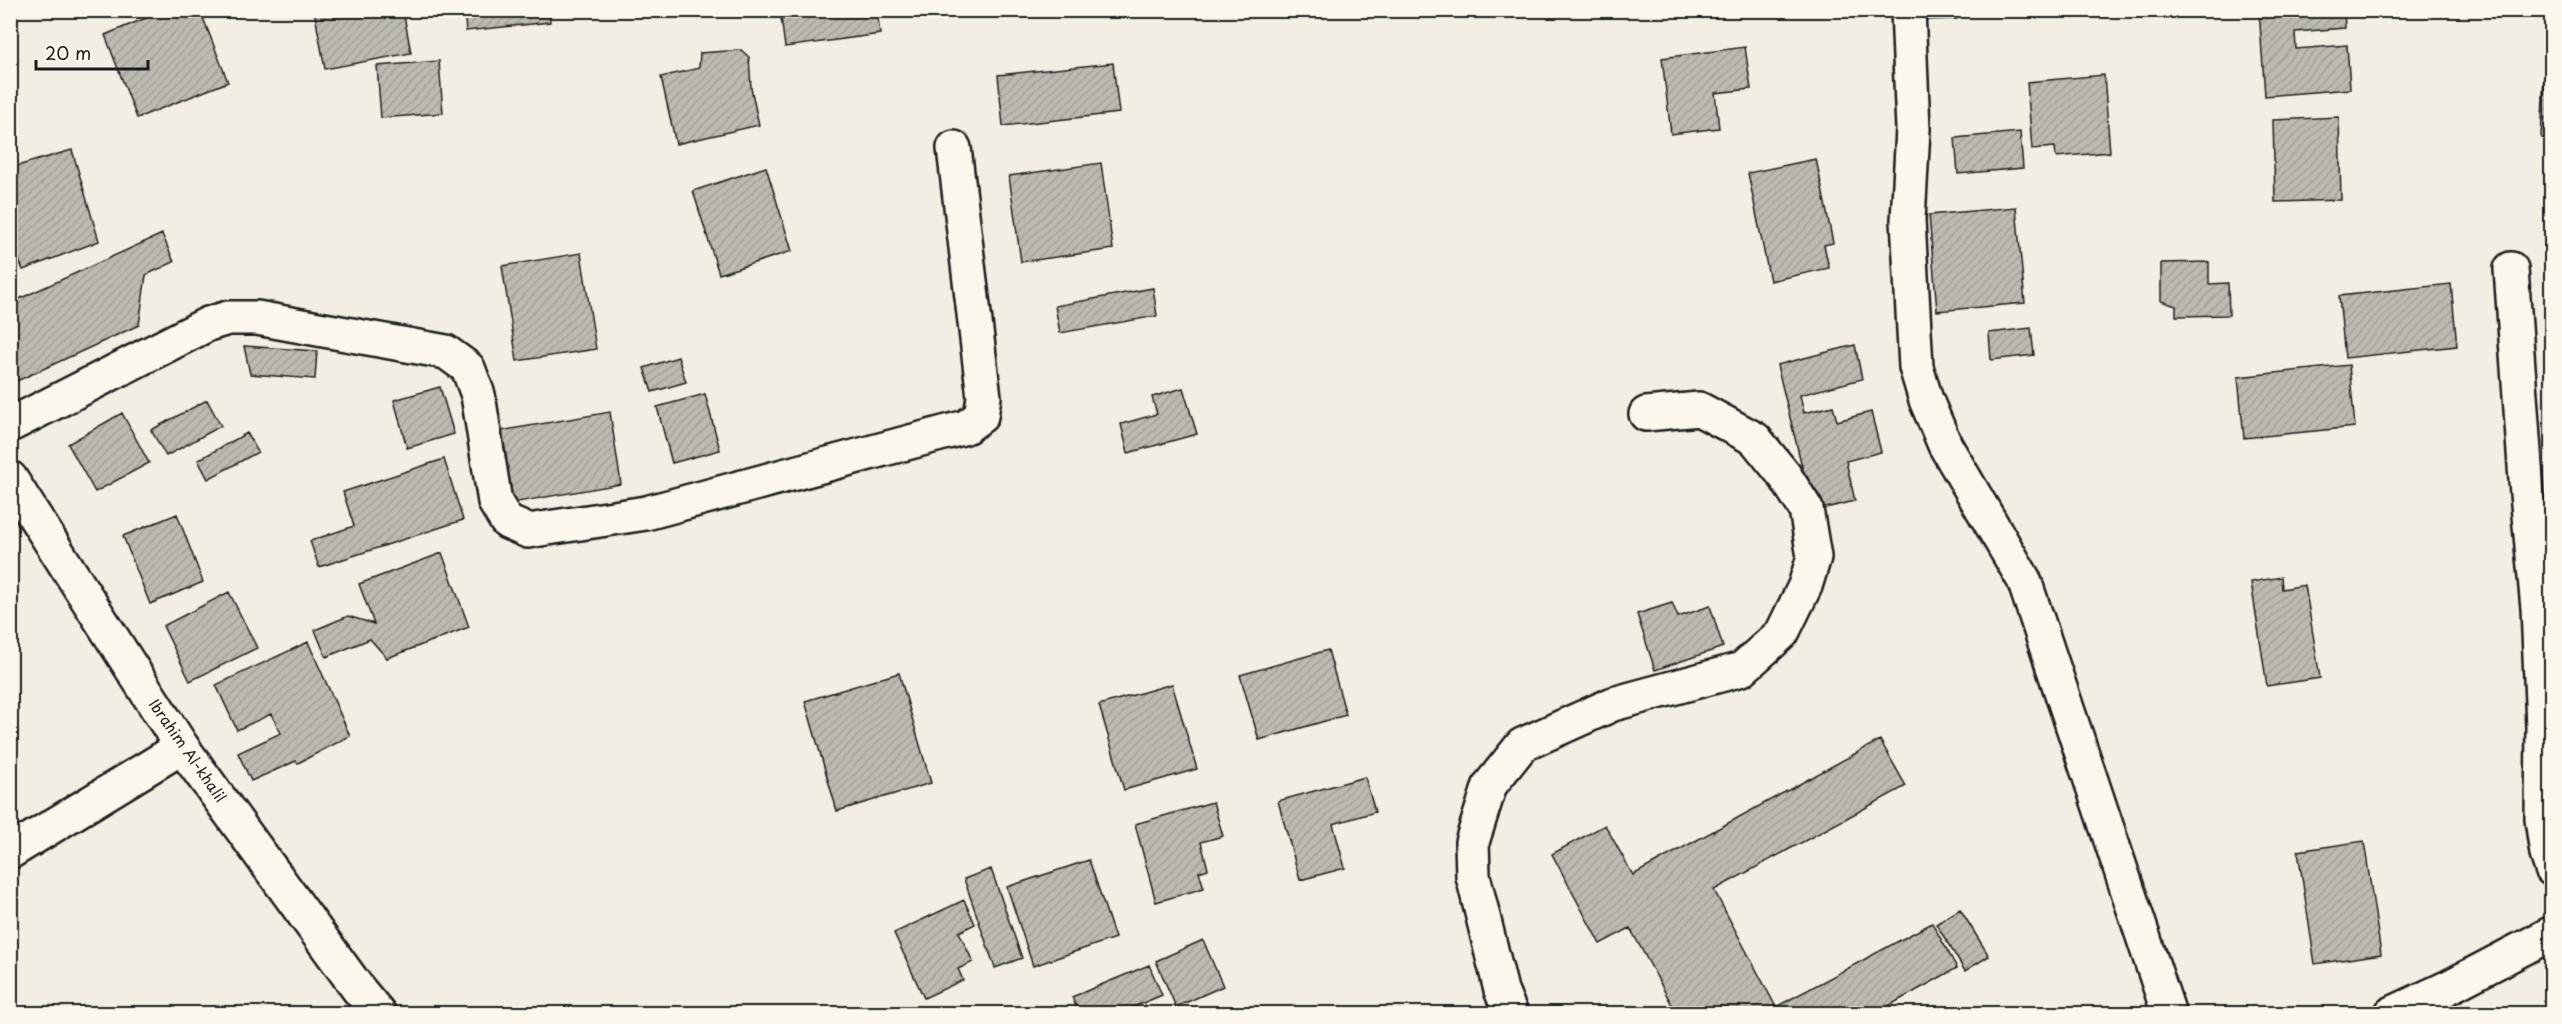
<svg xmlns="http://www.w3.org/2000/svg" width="2562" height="1024" font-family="'Playpen Sans',sans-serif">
  <defs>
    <pattern id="building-hatch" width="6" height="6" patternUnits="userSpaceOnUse" patternTransform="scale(1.5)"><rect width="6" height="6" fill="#bdbab1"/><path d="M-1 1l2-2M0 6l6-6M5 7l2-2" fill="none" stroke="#a29f98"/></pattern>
  </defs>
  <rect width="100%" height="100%" fill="#f2eee4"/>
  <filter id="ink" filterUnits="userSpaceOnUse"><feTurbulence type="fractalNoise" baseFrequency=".0167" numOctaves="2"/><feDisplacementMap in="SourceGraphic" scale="12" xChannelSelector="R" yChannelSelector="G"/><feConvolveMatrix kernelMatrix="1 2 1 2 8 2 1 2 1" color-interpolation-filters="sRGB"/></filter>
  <g filter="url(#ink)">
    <path fill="url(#building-hatch)" stroke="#1c1c1c" stroke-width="1.5" d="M165 10H200L228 82 137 118 105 35Z
      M314 10H403L411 53 325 69Z
      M464 10H549L550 22 466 31Z
      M780 10H877L880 34 785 47Z
      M1921 10H1957V19L1921 20Z
      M2259 10H2344L2345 28 2295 32 2296 49 2347 45 2350 89 2265 96Z
      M1745 47 1751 89 1715 93 1719 128 1671 134 1662 58Z
      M741 50 749 57 751 88 759 125 676 144 661 77 699 68 700 53Z
      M439 61 443 113 381 118 377 66Z
      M1113 63 1119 113 1003 126 998 75Z
      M2104 75 2110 152 2056 157 2055 147 2032 149 2027 82Z
      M2544 78H2552V139L2541 138Z
      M2339 117 2341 200 2275 202 2273 120Z
      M2020 132 2023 168 1958 174 1955 138Z
      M72 150 99 241 23 270 10 237V168Z
      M1816 159 1833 243 1824 245 1829 268 1770 281 1748 173Z
      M1101 163 1113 249 1021 262 1009 176Z
      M766 167 792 251 719 274 693 191Z
      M2016 207 2025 303 1937 311 1929 215Z
      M162 234 174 262 146 275 139 325 17 381 10 366V303Z
      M581 253 596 349 517 361 502 266Z
      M2209 262V284L2228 283 2229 315 2176 316V306L2161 301V263Z
      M2451 284 2457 346 2345 358 2339 296Z
      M1153 288 1157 316 1060 333 1055 306Z
      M2031 328 2034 355 1991 360 1989 333Z
      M1855 345 1862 379 1800 395 1804 413 1833 406 1837 421 1871 412 1881 452 1846 461 1855 501 1813 511 1777 365Z
      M244 346 317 351 315 379 250 374Z
      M678 357 686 382 652 392 644 368Z
      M2349 365 2355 427 2244 438 2238 377Z
      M440 387 454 434 407 448 394 400Z
      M1183 388 1197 434 1128 453 1121 424 1157 414 1152 397Z
      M705 394 720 450 672 463 657 407Z
      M207 400 221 426 166 456 151 430Z
      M610 412 621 484 512 503 500 431Z
      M122 413 149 463 95 492 68 444Z
      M247 433 258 452 208 479 198 460Z
      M444 459 463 520 319 567 310 541 354 526 343 492Z
      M177 514 203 582 150 604 123 536Z
      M442 553 469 627 387 658 370 639 326 657 315 630 348 616 374 624 359 584Z
      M2281 577 2282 589 2305 585 2320 678 2267 686 2251 582Z
      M229 592 257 648 190 681 163 626Z
      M1672 603 1678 617 1710 606 1723 647 1655 670 1637 614Z
      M308 642 350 736 298 763 296 761 251 781 238 753 281 733 271 714 237 730 216 685Z
      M1328 650 1346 715 1259 740 1240 675Z
      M899 673 931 783 837 811 805 701Z
      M1172 684 1197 769 1124 790 1099 705Z
      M1880 740 1906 786 1714 890 1776 1007 1932 923 1957 968 1874 1014H1677L1630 928 1600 944 1552 854 1605 825 1633 875Z
      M1365 777 1375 812 1333 824 1345 868 1300 880 1278 801Z
      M1213 802 1223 836 1201 842 1208 869 1199 872 1204 888 1156 902 1135 824Z
      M2364 841 2381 954 2315 964 2298 851Z
      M1089 860 1115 938 1033 966 1007 887Z
      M991 869 1022 958 995 968 964 879Z
      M964 900 975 924 959 932 973 962 958 969 963 980 924 998 894 933Z
      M1960 909 1989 956 1965 971 1936 924Z
      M1203 940 1223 986 1176 1007 1156 961Z
      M1149 965 1162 995 1124 1011 1125 1014H1079L1072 997Z"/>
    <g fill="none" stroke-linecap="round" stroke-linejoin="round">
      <g stroke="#1c1c1c" stroke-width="38">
        <path id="minor" d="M1908 10 1913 129 1908 220 1916 367 1926 400 1945 445 2024 580 2169 1014
          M2511 269 2527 494 2538 608 2543 727 2542 819 2547 854 2552 869
          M10 425 208 324 228 318H257L446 352 468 368 478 395 495 502 507 522 528 531 646 513 966 427 981 416 984 397 954 148
          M10 852 182 747
          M1511 1014 1501 990 1473 876 1472 842 1490 785 1522 745 1613 704 1742 669 1782 633 1805 586 1814 557 1806 509 1785 476 1755 439 1699 409 1646 414
          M2391 1014 2447 988 2552 933"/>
      </g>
      <g stroke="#1c1c1c" stroke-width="38">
        <path id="tertiary" d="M10 478 182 747 359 990 379 1014"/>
      </g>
      <use href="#minor" stroke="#fbf7ec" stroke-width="33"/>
      <use href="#tertiary" stroke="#fbf7ec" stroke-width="33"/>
    </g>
  </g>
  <g text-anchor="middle" stroke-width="6" stroke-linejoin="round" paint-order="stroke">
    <g font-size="15" fill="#1c1c1c" stroke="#fbf7ec">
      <text transform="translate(187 751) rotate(55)" y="5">Ibrahim Al-khalil</text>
    </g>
  </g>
  <rect width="2562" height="1024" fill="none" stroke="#fbf7ec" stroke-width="36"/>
  <rect x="18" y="18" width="2526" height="988" fill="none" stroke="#1c1c1c" stroke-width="2" filter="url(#ink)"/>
  <path d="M36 60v9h112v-9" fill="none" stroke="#1c1c1c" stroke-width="3"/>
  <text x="45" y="60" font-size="18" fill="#1c1c1c" stroke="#fbf7ec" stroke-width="4.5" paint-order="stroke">20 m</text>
</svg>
